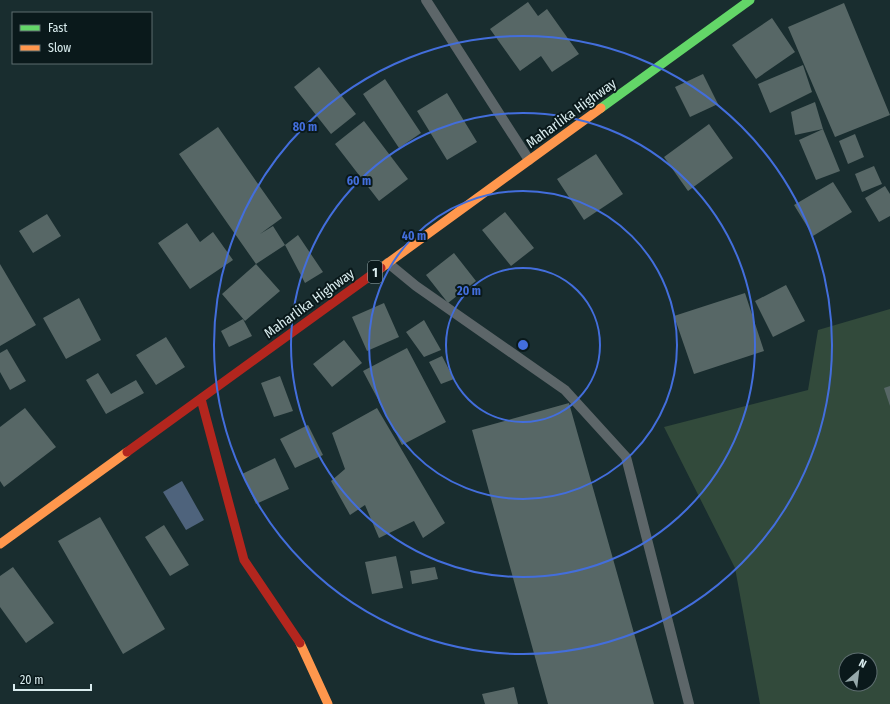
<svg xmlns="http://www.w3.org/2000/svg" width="890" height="704" font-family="'Fira Sans Condensed',sans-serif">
  <rect width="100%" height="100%" fill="#192d2f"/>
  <path fill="#324a3b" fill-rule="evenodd" d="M890 309V704H760L735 568 664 427 808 390 818 330ZM846 660H870V684H846Z"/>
  <path fill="#4e637c" d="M182 481 204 520 186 530 163 492Z"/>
  <path fill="#576766" d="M528 2 538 16 547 9 579 54 552 72 541 56 520 71 490 29Z
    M844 3 890 115 835 137 788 27Z
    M772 18 795 52 756 79 732 45Z
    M803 65 812 92 770 113 758 84Z
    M319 67 356 114 331 134 294 87Z
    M703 74 718 104 690 117 675 87Z
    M385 79 421 133 399 148 363 94Z
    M447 93 477 142 447 160 417 111Z
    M815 102 823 129 795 135 791 112Z
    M364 121 408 179 379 201 335 144Z
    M709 124 733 158 688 191 664 157Z
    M218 127 282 218 260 234 273 226 285 245 256 264 179 154Z
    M823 129 840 171 816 180 799 140Z
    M855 134 864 157 848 164 839 141Z
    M596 154 623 194 584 220 557 179Z
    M874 166 882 184 862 192 855 174Z
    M833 182 852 212 813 236 794 205Z
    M885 186 890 194V216L879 222 865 198Z
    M505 212 534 248 511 266 482 230Z
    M47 214 61 236 33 253 19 231Z
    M187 223 200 242 213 232 233 260 190 289 158 243Z
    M298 235 323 272 305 283 285 245Z
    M454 253 476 281 448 303 426 275Z
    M0 264 36 325 0 346Z
    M256 264 280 291 245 321 222 294Z
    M786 285 805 321 773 337 755 301Z
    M745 293 764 351 694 374 674 316Z
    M79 298 101 340 66 359 43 318Z
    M384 303 399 337 367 351 352 317Z
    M243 319 252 336 229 347 221 331Z
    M424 320 441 350 424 357 406 332Z
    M166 337 185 367 156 385 136 355Z
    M344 340 362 363 332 387 313 364Z
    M407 348 446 422 402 445 363 371Z
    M7 349 26 381 10 390 0 372V353Z
    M442 356 454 379 441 384 429 362Z
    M98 373 111 394 136 380 144 393 106 414 86 380Z
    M280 376 293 411 274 417 261 383Z
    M890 386V406L884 388Z
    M569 403 654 704H548L472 430Z
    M25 408 56 447 4 487 0 481V427Z
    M377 408 445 523 423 538 414 521 379 538 365 505 350 515 331 481 345 469 332 433Z
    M308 425 323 455 295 468 280 439Z
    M275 458 289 489 256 504 242 474Z
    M100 517 165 629 123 654 58 541Z
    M164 525 189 565 170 576 145 537Z
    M396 556 403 588 372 594 365 562Z
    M13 567 54 623 26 643 0 607V576Z
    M435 567 438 579 412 584 410 571Z
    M514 687 518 704H485L482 694Z"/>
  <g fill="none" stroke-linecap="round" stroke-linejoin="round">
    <path stroke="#5d6669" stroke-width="10" d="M426 0 529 160
      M388 263 416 286 565 390 626 457 689 704"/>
    <path stroke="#63d668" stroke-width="9" d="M601 108 750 0"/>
    <path stroke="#ff974d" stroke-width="9" d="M381 268 601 108
      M0 544 127 452
      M300 643 328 704"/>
    <path stroke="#b3261e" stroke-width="9" d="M201 399 244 560 300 643
      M127 452 381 268"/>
  </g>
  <g fill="none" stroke="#436edc" stroke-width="2">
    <circle cx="523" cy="345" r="77"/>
    <circle cx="523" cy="345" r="154"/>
    <circle cx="523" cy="345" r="232"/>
    <circle cx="523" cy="345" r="309"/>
  </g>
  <g text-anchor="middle" stroke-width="4" stroke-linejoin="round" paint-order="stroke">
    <rect fill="#0a191b" stroke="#9badaf" stroke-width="1" x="368" y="261" width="14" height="22" rx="3"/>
    <g font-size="13" font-weight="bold" fill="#d9ecee">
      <text x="375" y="277">1</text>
    </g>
    <g font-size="14" fill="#d9ecee" stroke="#0a191b">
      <text transform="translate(571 113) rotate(-36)" y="5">Maharlika Highway</text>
      <text transform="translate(309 303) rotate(-36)" y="5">Maharlika Highway</text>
    </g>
  </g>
  <circle cx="523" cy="345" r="6" fill="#436edc" stroke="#0a191b" stroke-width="2"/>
  <g font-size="12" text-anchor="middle" font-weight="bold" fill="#436edc" stroke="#0a191b" stroke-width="4" stroke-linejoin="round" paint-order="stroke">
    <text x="305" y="131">80 m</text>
    <text x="359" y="185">60 m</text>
    <text x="414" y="240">40 m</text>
    <text x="469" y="295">20 m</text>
  </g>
  <rect x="12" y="12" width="140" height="52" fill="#0a191b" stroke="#5d6d6f"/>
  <rect x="20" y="25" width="20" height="6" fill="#63d668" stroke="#5d6d6f"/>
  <text x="48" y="32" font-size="12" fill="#d9ecee">Fast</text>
  <rect x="20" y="45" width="20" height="6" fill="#ff974d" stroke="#5d6d6f"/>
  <text x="48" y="52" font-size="12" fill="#d9ecee">Slow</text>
  <g transform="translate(858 672) rotate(28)"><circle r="19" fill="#0a191b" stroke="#5d6d6f"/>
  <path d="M0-3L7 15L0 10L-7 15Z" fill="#96a9ab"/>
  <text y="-6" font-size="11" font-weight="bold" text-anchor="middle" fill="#d9ecee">N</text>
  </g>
  <path d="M14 684v6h77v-6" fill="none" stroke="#d9ecee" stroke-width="2"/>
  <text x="20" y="684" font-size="12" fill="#d9ecee" stroke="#0a191b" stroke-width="3" paint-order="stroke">20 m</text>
</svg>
